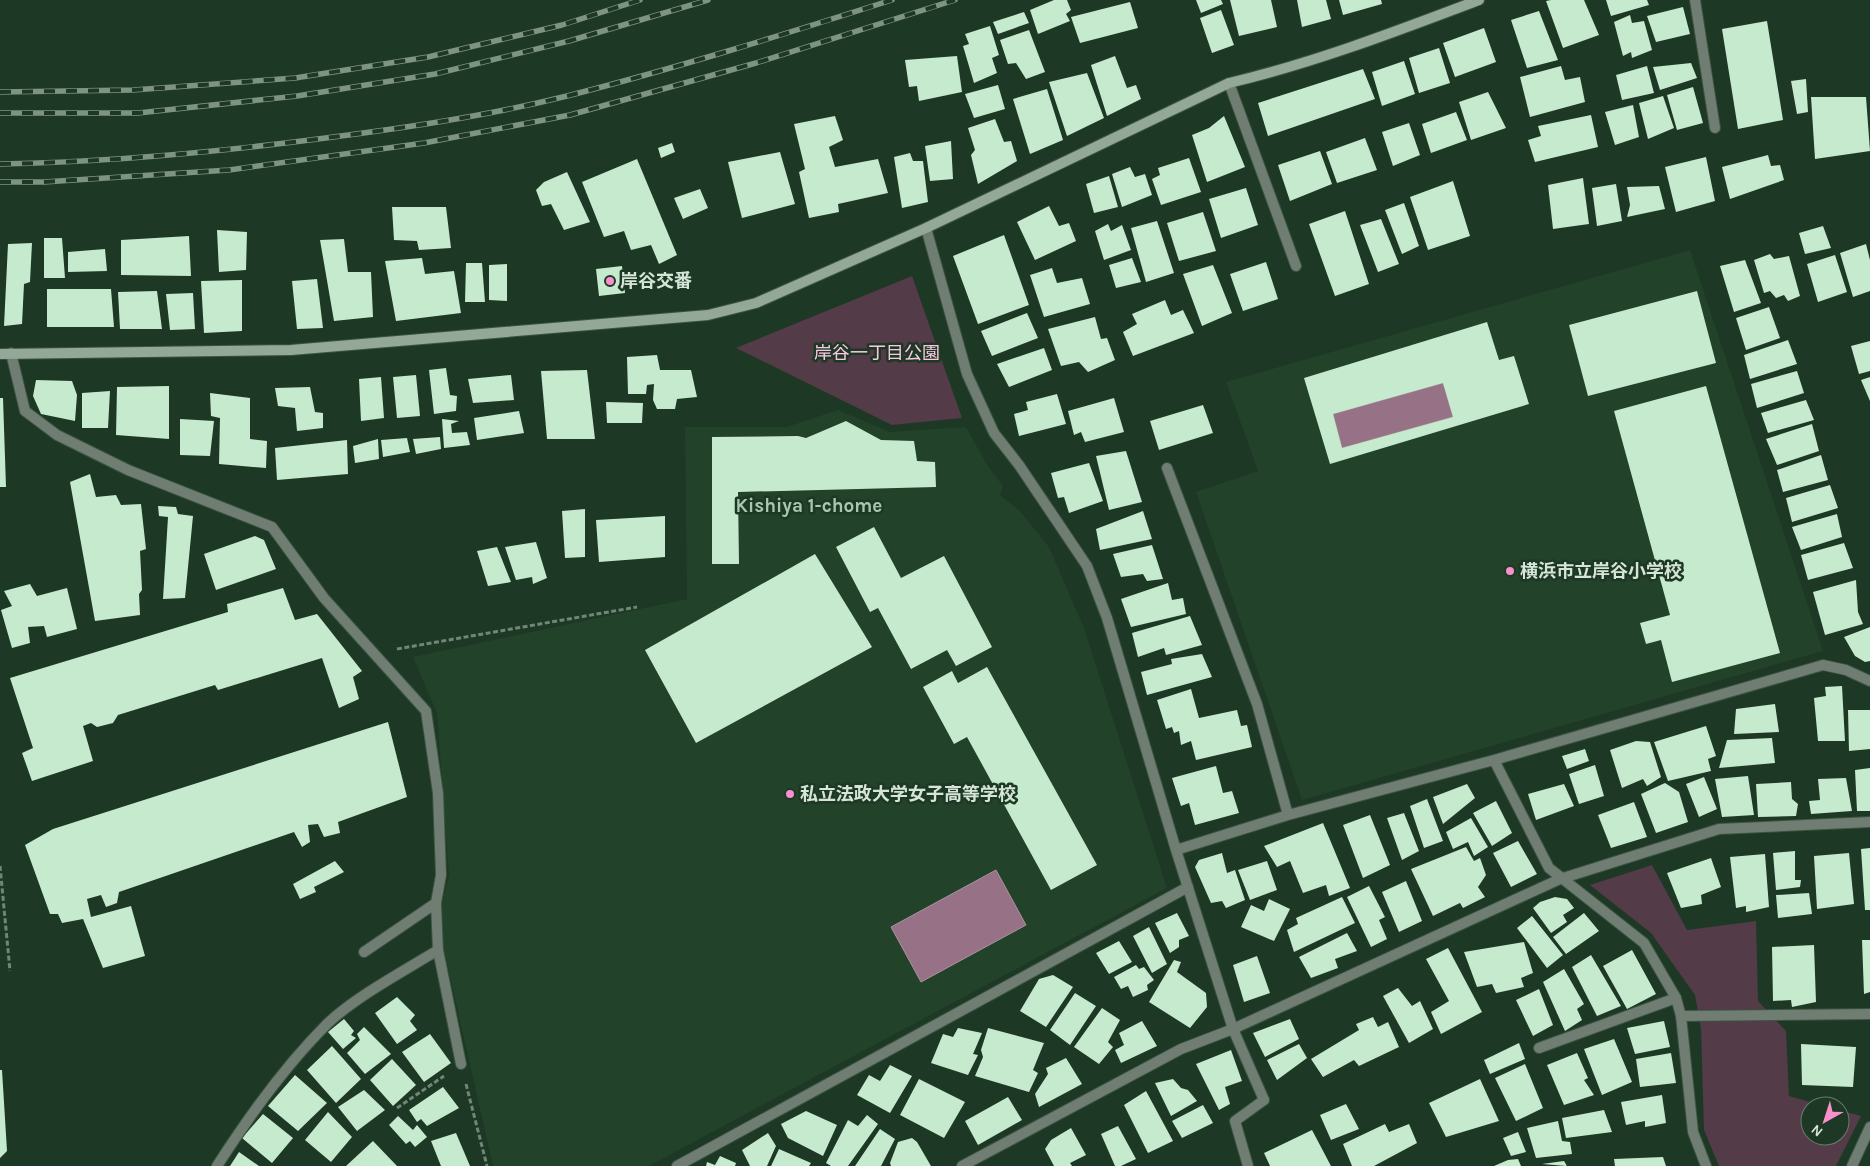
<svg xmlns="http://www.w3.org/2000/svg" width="1870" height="1166" font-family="Karla,'Noto Sans JP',sans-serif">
  <rect width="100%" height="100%" fill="#1d3824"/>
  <path fill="#22422a" d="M1690 250 1823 651 1302 800 1196 492 1258 471 1226 382Z
    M838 410 890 432 966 427 986 463 1003 486 1000 495 1020 511 1049 547 1084 628 1167 888 649 1166H493L444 950 442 904 449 875 437 713 413 657 687 599 685 427H787Z"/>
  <path fill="#533b48" d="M912 276 962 418 892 425 736 348Z
    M1652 865 1687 930 1756 921 1758 1001 1786 1031 1789 1096 1825 1106H1810V1136H1840V1110L1861 1116 1836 1166H1719L1704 1130 1701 1029 1695 995 1651 933 1590 885Z"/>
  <path fill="#977186" stroke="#aa949f" d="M1443 383 1453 417 1342 448 1333 414Z
    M996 870 1026 925 921 982 891 927Z"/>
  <path fill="#c6eacd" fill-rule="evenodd" d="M1054 0H1067L1071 10 1066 14 1070 21 1038 34 1030 10Z
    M1196 0H1221L1223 4 1201 13Z
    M1230 0H1271L1277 27 1239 36Z
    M1297 0H1326L1331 19 1302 27Z
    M1339 0H1381L1382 4 1343 15Z
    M1551 0H1584L1599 35 1563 48 1546 1Z
    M1606 0H1647L1649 5 1611 16Z
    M1130 2 1138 28 1080 43 1071 17Z
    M1683 7 1690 34 1656 42 1647 16Z
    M1221 10 1234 45 1212 53 1200 18Z
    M1539 11 1558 60 1527 68 1511 20Z
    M1024 12 1029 23 998 34 993 22Z
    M1630 15 1632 23 1644 21 1652 50 1632 58 1631 52 1623 56 1614 22Z
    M1767 21 1783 120 1738 129 1722 29Z
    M990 26 999 55 992 58 997 73 974 83 963 46 969 44 965 34Z
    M1484 28 1496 62 1455 77 1443 43Z
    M1029 30 1045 72 1026 79 1016 63 1008 64 1000 40Z
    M1439 48 1450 83 1419 93 1409 58Z
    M957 56 962 92 919 101 917 86 909 87 905 60Z
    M1115 56 1127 88 1136 85 1141 99 1107 116 1091 65Z
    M1404 61 1415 94 1382 106 1372 72Z
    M1691 63 1697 78 1660 90 1653 67Z
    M1561 66 1565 80 1580 77 1585 102 1530 117 1520 77Z
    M1647 66 1654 93 1622 100 1616 75Z
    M1363 69 1375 99 1268 136 1258 103Z
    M1087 73 1104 118 1067 136 1049 82Z
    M1806 79 1808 112 1797 114 1791 81Z
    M998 85 1005 109 974 118 965 94Z
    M1693 87 1703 123 1677 130 1667 95Z
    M1047 89 1063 140 1030 154 1013 99Z
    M1488 92 1506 128 1471 140 1459 102Z
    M1663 96 1674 128 1648 139 1639 103Z
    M1811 97H1866L1870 151 1815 159Z
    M1633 105 1639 137 1615 145 1605 112Z
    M1456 112 1467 140 1431 153 1422 124Z
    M1591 115 1598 147 1535 162 1528 140 1541 136 1538 126Z
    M835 116 843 140 829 147 835 167 878 159 888 193 838 204 839 212 809 218 799 172 805 169 794 124Z
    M1224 116 1245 167 1207 182 1192 135 1209 128Z
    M995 119 1004 142 1011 141 1017 161 978 184 971 155 975 150 968 128Z
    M1409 123 1420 155 1393 166 1382 132Z
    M1365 138 1377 170 1337 183 1326 152Z
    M951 141 953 179 930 181 925 146Z
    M672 143 675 152 661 158 658 148Z
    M1320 151 1332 184 1290 201 1278 165Z
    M780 152 795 204 742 218 728 162Z
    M910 153 913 161H923L928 202 902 208 894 157Z
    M1768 155 1771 166 1780 165 1784 180 1730 199 1722 167Z
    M1706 157 1715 201 1676 212 1665 167Z
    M1189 158 1201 192 1161 205 1152 179 1160 175 1158 168Z
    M637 159 677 255 659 264 651 245 631 250 624 231 604 237 582 182Z
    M1130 167 1135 177 1145 174 1152 195 1122 207 1112 174Z
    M567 172 590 222 564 230 551 204 542 206 536 190 544 182Z
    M1109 176 1118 207 1094 213 1086 184Z
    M1583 178 1589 224 1553 229 1548 185Z
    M1453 181 1470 236 1428 250 1410 197Z
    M1616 184 1622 221 1597 226 1592 188Z
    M1659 186 1665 209 1627 217 1630 205 1627 187Z
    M1246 188 1258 225 1221 238 1209 199Z
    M700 189 708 208 683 219 674 198Z
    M1404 203 1419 246 1402 254 1385 210Z
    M1049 206 1059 226 1069 223 1076 241 1035 260 1017 222Z
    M392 207H446L451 248 419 250 417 241 394 240Z
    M1345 211 1369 284 1335 296 1309 224Z
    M1203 212 1216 251 1179 261 1167 223Z
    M1381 219 1399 264 1378 272 1360 225Z
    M1157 221 1174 273 1146 282 1131 228Z
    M1108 224 1111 231 1122 225 1131 250 1104 260 1095 231Z
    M1823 226 1831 248 1805 254 1799 233Z
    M217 230 247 232 246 270 219 272Z
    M1004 235 1029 305 978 324 953 256Z
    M189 236 191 276 121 275V240Z
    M44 238H62L65 278H44Z
    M344 239 348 272H371L373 317 334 321 320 240Z
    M32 243 30 282 24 284 22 324 4 326 8 244Z
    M1866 244 1870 260V291L1853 297 1840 253Z
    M105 249 107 271 68 272V252Z
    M1770 254 1774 259 1789 256 1800 296 1788 301 1784 295 1776 298 1770 291 1764 293 1754 260Z
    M1835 255 1847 292 1818 302 1807 264Z
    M422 258 425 274 454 271 461 313 396 321 385 261Z
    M1132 258 1141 282 1116 288 1109 265Z
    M1745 260 1761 303 1734 312 1720 266Z
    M1266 262 1278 299 1243 311 1230 274Z
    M466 263H482L485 302H465Z
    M507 264V301L489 300V265Z
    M1213 265 1232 313 1202 326 1183 274Z
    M622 266 625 293 599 296 596 269Z
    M1052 268 1057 283 1082 278 1090 304 1044 317 1030 275Z
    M317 279 323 328 297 329 292 281Z
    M242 280V331L204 333 201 281Z
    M47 289H111L114 327H47Z
    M157 291 162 329H120L118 292Z
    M1697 291 1716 363 1588 396 1569 325Z
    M193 293 195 329 170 330 166 294Z
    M1165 300 1171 315 1183 310 1194 333 1133 356 1123 332 1137 324 1132 314Z
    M1769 307 1780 338 1746 350 1736 318Z
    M1027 313 1038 338 992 356 981 331Z
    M1095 317 1101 339 1107 338 1115 360 1088 372 1079 362 1061 366 1048 329Z
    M1487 322 1499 360 1514 356 1529 404 1330 464 1304 378ZM1443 383 1453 417 1342 448 1333 414Z
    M1788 340 1797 364 1750 379 1744 355Z
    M1870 341V371L1859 374 1851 346Z
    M1044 348 1052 370 1009 387 997 364Z
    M657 355 660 370H691L697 397 677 399 675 409H657L653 400 654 384 647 385 646 394H628L627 357Z
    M446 368 450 395 457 396 456 411 434 414 429 370Z
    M587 370 595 439H547L541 371Z
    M1797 371 1804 393 1757 408 1751 384Z
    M416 375 420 416 397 418 393 377Z
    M511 375 514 400 473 403 468 379Z
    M381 377 384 418 361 421 359 379Z
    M1870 377V401L1861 380Z
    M36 380 72 381 77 395 75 421 41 414 33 396Z
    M169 386V439L116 435 117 387Z
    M1706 386 1780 653 1672 682 1661 640 1646 644 1640 623 1670 615 1614 411Z
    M310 387 315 412 323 413V428L297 431 295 408 278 406 275 388Z
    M110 391 108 428H82V393Z
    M210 393 250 398V439L267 441 266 468 219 464 220 418 211 416Z
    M1057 394 1066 424 1019 436 1014 414 1028 410 1026 402Z
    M0 398H3L6 487H0Z
    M1114 398 1124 432 1085 442 1081 432 1074 435 1068 411Z
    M1806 400 1814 420 1768 433 1761 413Z
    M606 402 643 403 642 423H607Z
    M1203 405 1213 433 1159 450 1150 421Z
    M519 411 524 433 477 440 474 418Z
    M180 419 214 421 210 456 180 455Z
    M442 419 459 421 451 424 452 433 467 432 470 445 444 448Z
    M846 421 881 440 914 441 917 461 935 462 936 487 738 492 739 564H712V437L798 436 806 438Z
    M1812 424 1819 451 1777 465 1766 439Z
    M440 437 441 449 416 454 413 439Z
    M407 438 410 452 383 457 381 440Z
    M378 439 379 459 355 463 353 446Z
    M347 440 348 474 277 480 275 448Z
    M1126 451 1142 502 1109 510 1096 456Z
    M1821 455 1828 480 1783 492 1777 470Z
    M1089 463 1103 501 1069 513 1064 497 1058 498 1051 473Z
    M90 474 96 497 116 495 121 505 141 504 146 549 140 551 142 590 139 594 140 615 95 621 70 482Z
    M1830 485 1838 508 1792 522 1786 498Z
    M158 506 176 507 178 514 193 516 185 598 163 599 168 517 159 516Z
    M585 509V557L565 558 562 511Z
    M1143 511 1152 539 1100 550 1096 529Z
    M1837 514 1842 537 1801 550 1792 527Z
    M665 516V557L599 562 596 520Z
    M874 527 901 578 944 556 992 647 956 666 947 650 911 669 878 608 870 612 836 547Z
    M255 536 264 540 276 569 216 590 204 554Z
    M536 542 547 578 533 584 532 577 516 580 505 547Z
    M1844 543 1853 568 1808 580 1801 555Z
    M1152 545 1163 579 1147 581 1143 574 1121 577 1113 554Z
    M497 547 511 582 488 586 477 551Z
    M815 554 872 647 696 743 645 650Z
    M1856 580 1858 612 1863 624 1825 635 1813 592Z
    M1168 583 1172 600 1183 598 1186 614 1131 627 1121 599Z
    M30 584 37 596 67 588 77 629 47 637 44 626 28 627 30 643 12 648 1 610 12 606 4 591Z
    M283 588 295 620 317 614 362 671 353 677 359 699 339 708 322 658 218 690 215 685 118 715 113 723 97 727 91 723 83 726 93 761 32 781 22 753 33 748 10 678 228 612 227 604Z
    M1190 616 1202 645 1166 655 1164 648 1138 657 1132 633Z
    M1870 627V661L1865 662 1855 656 1844 637Z
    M1202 654 1212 677 1147 695 1141 672 1172 664 1171 659Z
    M987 667 1097 865 1051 890 967 737 954 744 923 687 952 671 958 683Z
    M1842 686 1845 741H1818L1814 698 1826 696 1825 687Z
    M1191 689 1199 718 1237 710 1241 726 1247 725 1252 747 1196 760 1191 741 1181 745 1179 731 1174 733 1172 727 1166 729 1157 700Z
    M1775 704 1779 732 1734 734 1736 709Z
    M1848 710H1870V749L1849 751Z
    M388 722 407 797 338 822 340 833 324 837 318 824 308 825 310 842 302 847 294 832 119 892 117 903 106 907 101 895 87 899 91 917 131 906 145 956 103 968 83 919 62 923 58 914H50L25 845 53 829Z
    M1706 726 1716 756 1708 759 1711 771 1668 781 1654 742Z
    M1772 738 1775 763 1719 768 1727 740Z
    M1636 741 1650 742 1661 777 1647 786 1643 779 1622 788 1610 750Z
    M1585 749 1589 761 1567 769 1562 756Z
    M1595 765 1604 796 1579 804 1569 774Z
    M1216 766 1223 793 1232 791 1239 813 1195 825 1189 803 1181 806 1172 778Z
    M1870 768V811H1857L1855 770Z
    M1748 776 1754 815 1722 817 1715 779Z
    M1704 777 1717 809 1699 817 1686 784Z
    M1846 778 1852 811 1811 814 1809 801 1820 800 1818 779Z
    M1791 782 1792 799 1798 804 1796 816 1758 817 1756 784Z
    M1665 783 1679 792 1688 822 1656 833 1641 794Z
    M1467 784 1475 798 1443 824 1433 797Z
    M1564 784 1574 806 1536 820 1528 794Z
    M1427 799 1443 841 1424 848 1410 806Z
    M1496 801 1512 833 1492 846 1473 813Z
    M1634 802 1647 837 1611 848 1598 815Z
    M1404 813 1419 851 1402 860 1387 818Z
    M1370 815 1390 865 1363 878 1343 825Z
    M1471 818 1488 847 1474 856 1468 842 1453 849 1446 832Z
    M1323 823 1350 888 1329 896 1326 885 1303 893 1290 861 1277 867 1264 846Z
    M1518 841 1537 874 1511 887 1493 853Z
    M1466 847 1474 861 1480 858 1486 875 1478 887 1485 897 1463 908 1460 903 1433 916 1411 869Z
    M1870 848V910H1865L1861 849Z
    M1795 851V880H1801L1800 887 1776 890 1773 853Z
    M1222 853 1227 873 1235 870 1245 900 1226 908 1222 901 1211 903 1195 867 1199 860Z
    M1849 853 1854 904 1817 909 1814 856Z
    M1765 854 1769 907 1746 912V906L1736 908 1730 857Z
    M1711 858 1721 887 1701 895 1702 904 1681 908 1667 873Z
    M335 861 344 872 314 887 316 892 300 899 293 884Z
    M1267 861 1277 890 1250 900 1238 870Z
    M1406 881 1422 921 1399 932 1382 892Z
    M1369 886 1385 917 1379 920 1387 939 1371 947 1347 897Z
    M1809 893 1812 914 1778 918 1776 895Z
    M1342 897 1355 923 1294 952 1287 930 1298 924 1296 918Z
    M1555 897 1567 899 1574 908 1563 915 1567 922 1551 933 1533 908 1540 902Z
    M1269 899 1290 909 1274 941 1241 927 1251 905 1264 911Z
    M1177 913 1189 936 1179 940V947L1170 953 1155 923Z
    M1584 913 1599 931 1566 954 1553 937Z
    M1532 916 1563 955 1547 968 1517 928Z
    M1149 927 1167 964 1152 973 1133 936Z
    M1347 933 1357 951 1335 959 1338 968 1311 978 1299 957Z
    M1862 940H1870V992L1864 994Z
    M1119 941 1132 962 1109 974 1096 953Z
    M1524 942 1533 973 1521 978 1524 987 1496 993 1492 984 1477 987 1464 952Z
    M1814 945 1816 1002 1792 1007 1791 1000 1773 1001 1772 947Z
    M1448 948 1482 1012 1441 1034 1431 1012 1449 1001 1426 959Z
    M1632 950 1656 994 1627 1009 1603 966Z
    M1591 955 1621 1006 1597 1016 1572 967Z
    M1257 956 1270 993 1244 1002 1233 965Z
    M1174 960 1181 962 1177 972 1206 993 1207 1007 1190 1028 1149 1002Z
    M1136 965 1139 969 1144 967 1154 980 1147 985 1148 990 1133 997 1128 986 1121 989 1114 977Z
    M1564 969 1584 1004 1577 1009 1582 1020 1565 1031 1543 982Z
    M1053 975 1073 987 1046 1027 1020 1011 1039 979Z
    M1398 988 1412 1006 1420 1001 1433 1029 1409 1043 1383 996Z
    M1539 989 1553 1025 1533 1036 1516 1000Z
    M1075 993 1096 1006 1070 1045 1050 1030Z
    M397 997 415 1015 410 1021 417 1030 397 1044 375 1013Z
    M1102 1008 1120 1020 1108 1042 1113 1047 1099 1064 1074 1047Z
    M1373 1017 1378 1027 1388 1022 1399 1047 1359 1066 1354 1060 1323 1077 1311 1059 1359 1030 1356 1024Z
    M344 1019 354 1031 351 1035 356 1038 343 1049 328 1032Z
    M1290 1019 1299 1039 1265 1057 1253 1033Z
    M1142 1021 1157 1046 1121 1063 1115 1050 1124 1045 1119 1033Z
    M1664 1021 1670 1047 1635 1054 1627 1028Z
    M364 1027 391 1054 365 1074 347 1053 360 1040 357 1034Z
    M958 1028 982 1033 973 1054 978 1055 968 1075 931 1063 943 1034 953 1037Z
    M988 1028 1044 1043 1033 1070 1038 1073 1029 1092 975 1076 983 1057 981 1050Z
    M430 1034 451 1063 424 1082 402 1052Z
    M1614 1039 1632 1082 1602 1095 1584 1049Z
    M1519 1043 1525 1059 1490 1074 1484 1060Z
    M1299 1044 1307 1058 1277 1080 1267 1060Z
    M1801 1044 1856 1047 1853 1087 1802 1085Z
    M332 1046 361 1079 336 1103 307 1070Z
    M1231 1050 1242 1081 1225 1087 1230 1104 1219 1110 1196 1064Z
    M1577 1053 1588 1078 1584 1080 1594 1095 1564 1105 1547 1065Z
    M1671 1053 1676 1083 1640 1087 1636 1059Z
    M1066 1058 1082 1084 1039 1107 1035 1094 1048 1074 1046 1068Z
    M392 1059 416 1085 393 1106 370 1080Z
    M1525 1064 1543 1108 1516 1121 1495 1078Z
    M890 1065 912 1076 890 1113 857 1095 869 1075 880 1081Z
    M0 1070H2L7 1151 0 1158Z
    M295 1075 327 1103 298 1131 268 1106Z
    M919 1079 965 1102 944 1138 900 1115Z
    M1173 1079 1181 1088 1188 1090 1197 1101 1171 1116 1155 1083Z
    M1480 1079 1499 1121 1446 1137 1429 1103Z
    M443 1087 459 1108 427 1126 421 1119 417 1122 409 1110Z
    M364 1090 385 1110 357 1131 338 1107Z
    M1146 1091 1173 1141 1148 1153 1124 1105Z
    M1662 1095 1666 1123 1645 1127V1121L1626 1125 1621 1102Z
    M1008 1097 1022 1120 978 1145 965 1121Z
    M1346 1104 1359 1129 1331 1140 1320 1115Z
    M1203 1105 1213 1123 1182 1138 1172 1121Z
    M1604 1110 1612 1132 1566 1138 1562 1118Z
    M806 1111 837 1125 823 1156 788 1138 781 1124Z
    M328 1112 352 1137 331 1162 305 1140Z
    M263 1114 293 1138 272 1163 242 1138Z
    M867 1115 878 1124 848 1166H831L826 1163 848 1120 858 1126Z
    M398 1116 413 1130 417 1125 427 1137 415 1147 410 1141 406 1144 389 1125Z
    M1558 1121 1562 1141 1570 1142 1572 1154 1536 1158 1527 1128Z
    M1385 1124 1389 1132 1409 1124 1417 1143 1374 1166H1352L1343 1144Z
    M1118 1126 1136 1159 1121 1166H1115L1101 1134Z
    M1071 1128 1086 1155 1070 1163 1072 1166H1054L1045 1149 1051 1140Z
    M880 1129 895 1139 881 1166H855Z
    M1312 1130 1331 1166H1270L1264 1153Z
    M1518 1132 1526 1152 1511 1156 1503 1138Z
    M456 1133 470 1166H441L431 1141Z
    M768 1133 776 1146 767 1166H750L742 1150Z
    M912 1138 917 1142 931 1166H891L890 1163 898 1142Z
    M373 1141 397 1166H346Z
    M779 1149 811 1163 809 1166H771Z
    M239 1152 259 1166H230Z
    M720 1156 736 1163 735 1166H706L707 1162 715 1165Z
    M1663 1157 1666 1166H1615L1614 1159Z
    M1518 1159 1521 1166H1494L1508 1160Z
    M1564 1161 1567 1166 1542 1164Z"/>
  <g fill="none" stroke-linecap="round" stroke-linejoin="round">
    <g stroke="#3a5441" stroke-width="12">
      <path id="lane" d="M1560 879 1719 829 1870 822
        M1681 1016 1870 1014
        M1539 1048 1676 998
        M217 1166C249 1116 285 1066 327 1024 355 997 404 971 438 950
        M677 1166 1188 887
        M1248 1166 1235 1121 1264 1100
        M1852 1166 1870 1127"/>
    </g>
    <g stroke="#3a5441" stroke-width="12">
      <path id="street" d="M1695 0 1715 128
        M1229 83 1296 266
        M926 228 967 374 994 433 1019 465 1087 566 1107 618 1176 850 1233 1029 1264 1100
        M11 353 25 411 57 435 128 470 272 527 324 598 426 711 438 793 441 875 436 903 438 950 461 1064
        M1167 468 1257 704 1288 815
        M1494 760 1549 868 1644 943 1676 998 1681 1016 1693 1132 1706 1166
        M1176 850 1288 815 1494 760 1823 665 1846 670 1870 681
        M364 952 436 903
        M962 1166 1181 1049 1233 1029 1560 879"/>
    </g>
    <g stroke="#3a5441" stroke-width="12">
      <path id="secondary" d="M0 354 291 350 708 315 756 303 926 228 1229 83C1314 63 1397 31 1479 0"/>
    </g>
    <path stroke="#718776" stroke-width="3" stroke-dasharray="5 2.5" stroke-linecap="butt" d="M397 649 637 607
      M0 866 10 971
      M466 1084 487 1166
      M397 1108 444 1076"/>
    <use href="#lane" stroke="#707d72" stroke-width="10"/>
    <use href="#street" stroke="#707d72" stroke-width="10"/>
    <use href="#secondary" stroke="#93a897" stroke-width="10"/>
    <g stroke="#7e9383" stroke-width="5.5">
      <path id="rail" d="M0 92 133 90 295 78 428 57 562 25 640 0
        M0 113H138L297 96 435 74 569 41 708 0
        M0 164C104 162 207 153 310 140 397 129 483 117 567 96 677 68 785 34 892 0
        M0 182H44L229 170 424 143 570 115 756 63 955 0"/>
    </g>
    <use href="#rail" stroke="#1d3824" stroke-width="4" stroke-dasharray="11" stroke-linecap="butt"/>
  </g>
  <g fill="#f890cc" stroke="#1d3824" stroke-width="2">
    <circle cx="610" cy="281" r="5"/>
    <circle cx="1510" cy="571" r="5"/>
    <circle cx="790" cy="794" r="5"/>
  </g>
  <g text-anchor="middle" stroke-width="5" stroke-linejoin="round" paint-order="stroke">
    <g font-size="18" font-weight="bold" fill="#d5e5d8" stroke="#1d3824" text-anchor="start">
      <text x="620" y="287">岸谷交番</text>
      <text x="1520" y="577">横浜市立岸谷小学校</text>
      <text x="800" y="800">私立法政大学女子高等学校</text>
    </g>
    <g font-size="18" fill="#fac7e3" stroke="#1d3824">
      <text x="877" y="359">岸谷一丁目公園</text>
    </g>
    <g font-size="19" font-weight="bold" fill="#a8c7ae" stroke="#1d3824">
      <text x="809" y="512">Kishiya 1-chome</text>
    </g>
  </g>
  <g transform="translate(1825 1121) rotate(219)"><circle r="24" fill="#1d3824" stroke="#677d6c"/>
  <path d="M0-4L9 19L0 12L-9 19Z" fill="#f890cc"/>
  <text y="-8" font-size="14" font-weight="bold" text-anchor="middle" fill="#d5e5d8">N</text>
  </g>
</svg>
